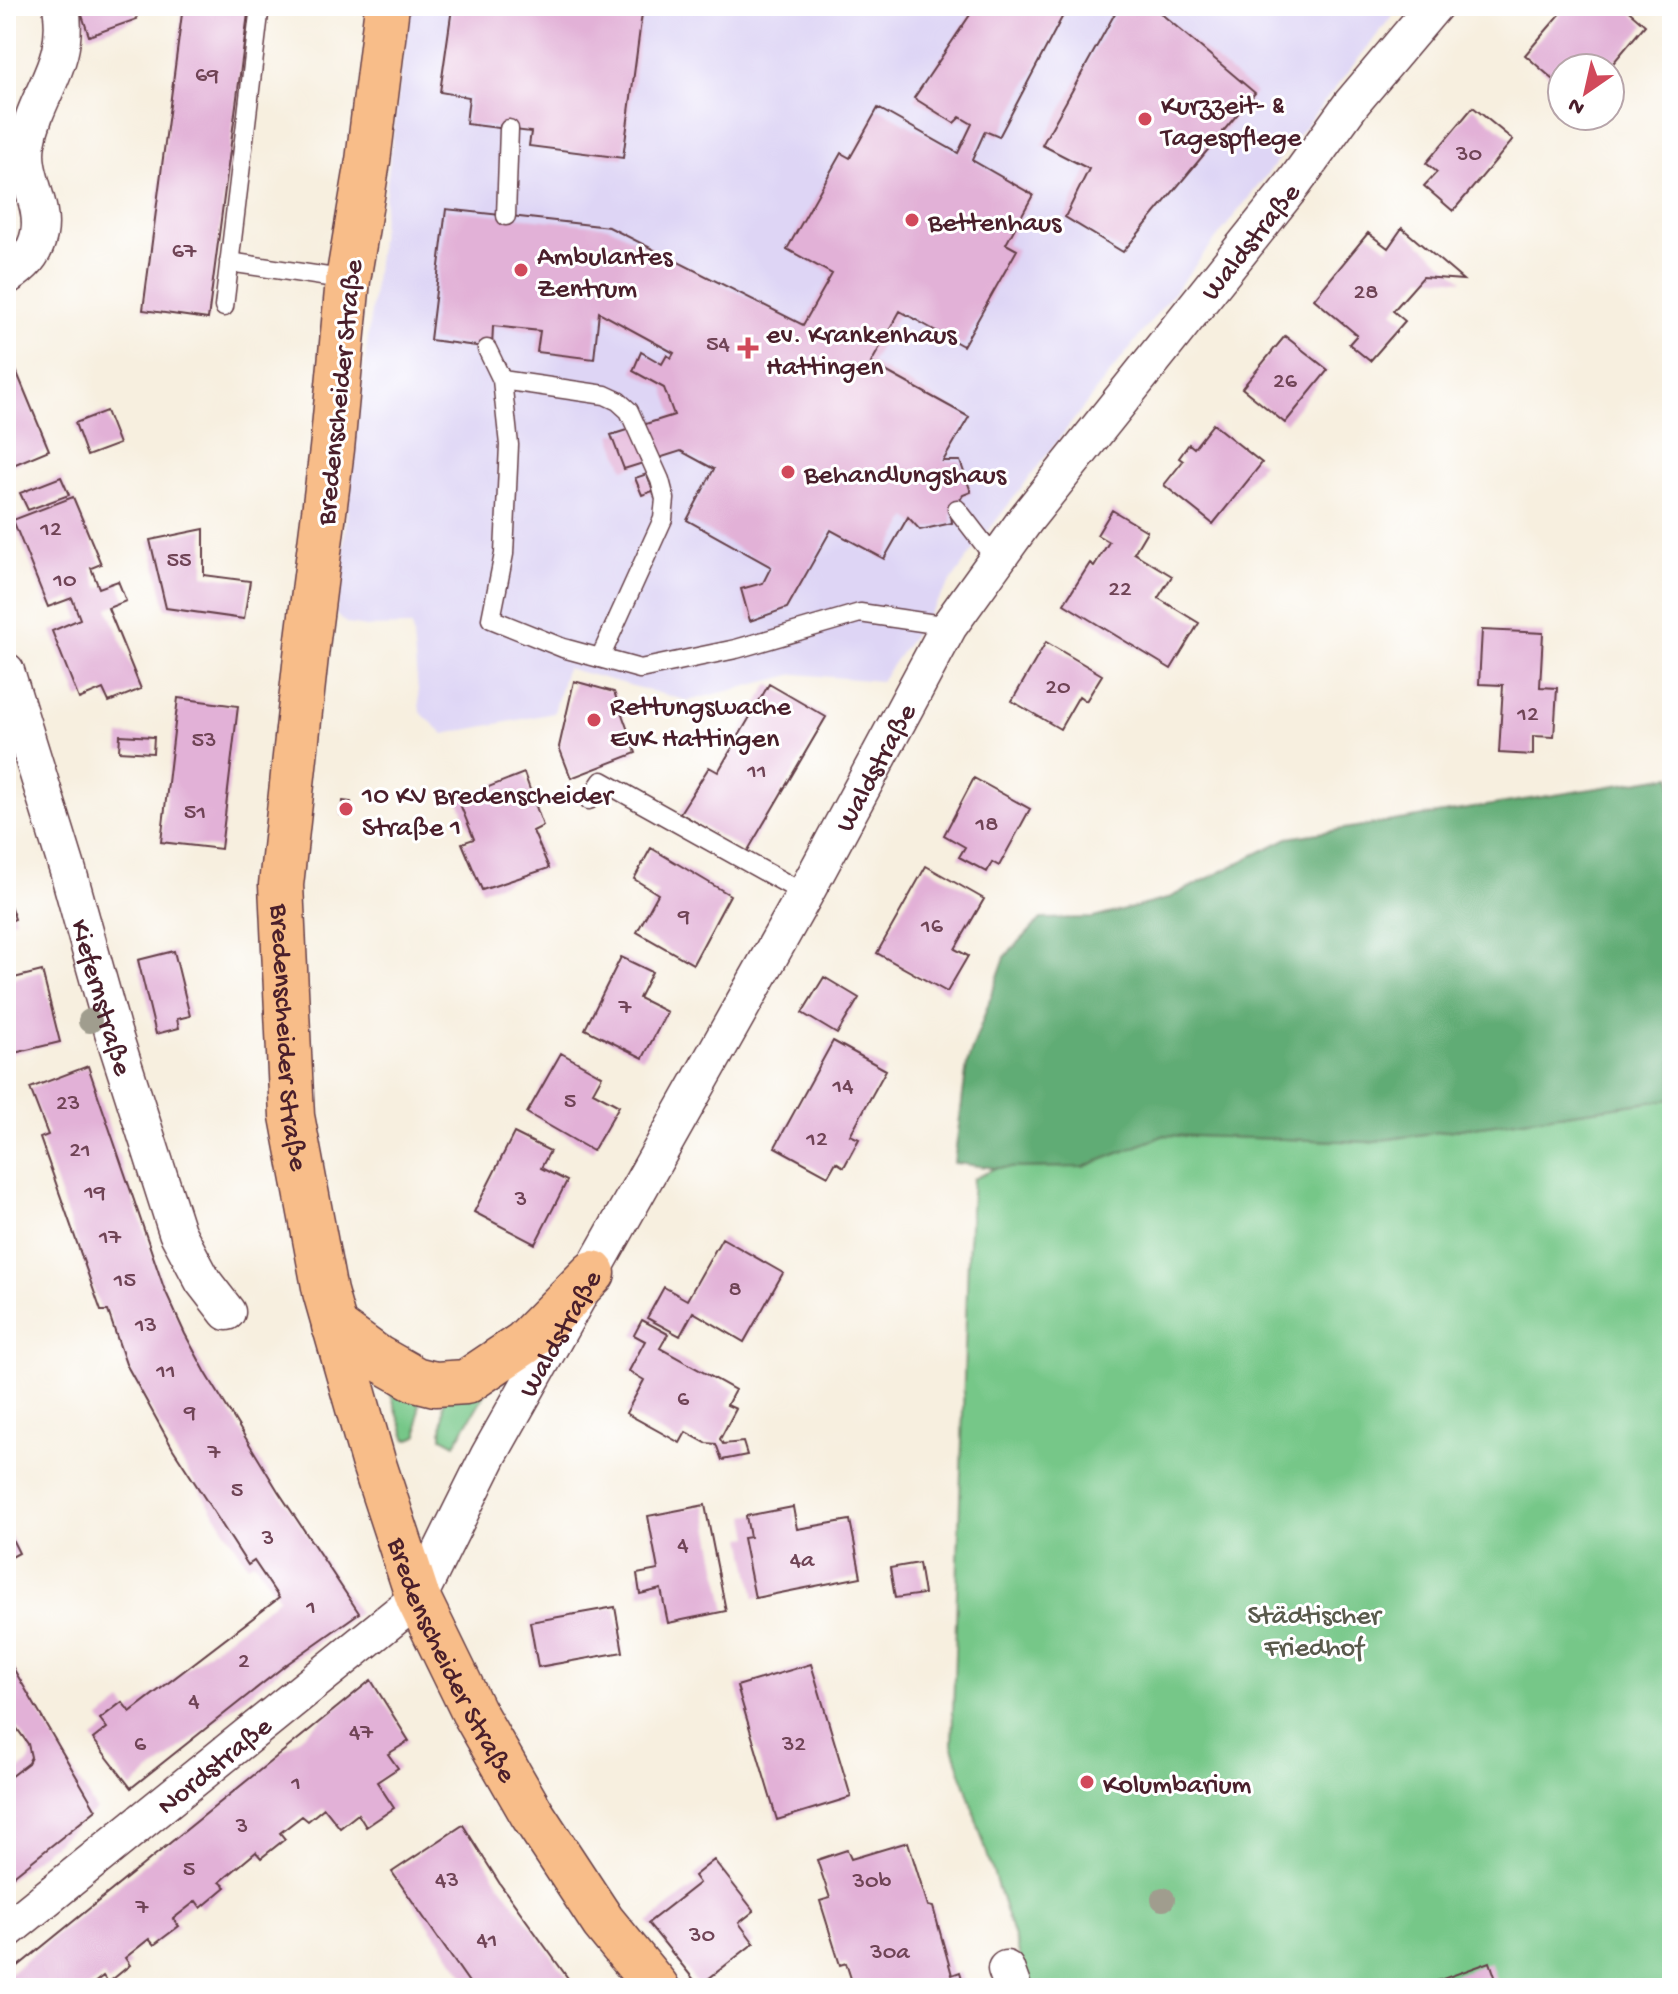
<svg xmlns="http://www.w3.org/2000/svg" width="1678" height="1994" font-family="'Gochi Hand',sans-serif">
  <rect width="100%" height="100%" fill="#fff"/>
  <filter id="ink" filterUnits="userSpaceOnUse"><feTurbulence type="fractalNoise" baseFrequency=".0125" numOctaves="2"/><feDisplacementMap in="SourceGraphic" scale="16" xChannelSelector="R" yChannelSelector="G"/><feConvolveMatrix kernelMatrix="1 2 1 2 8 2 1 2 1" color-interpolation-filters="sRGB"/></filter>
  <filter id="wash" filterUnits="userSpaceOnUse"><feTurbulence type="fractalNoise" baseFrequency=".006" numOctaves="4" result="noise"/><feDisplacementMap in="SourceGraphic" scale="32" xChannelSelector="R" yChannelSelector="G"/><feGaussianBlur stdDeviation="1.8" result="paint"/><feColorMatrix in="noise" values="0 0 0 0 0 0 0 0 0 0 0 0 0 0 0 0 0 1.4 0 .05"/><feComposite in="paint" operator="in"/></filter>
  <g filter="url(#wash)">
    <rect width="100%" height="100%" fill="#f7efdf"/>
    <path fill="#ded5f5" d="M409 6H1400L1092 396 969 556 881 681 796 674 688 701 566 668 554 713 444 734 420 712 412 626 366 627 348 624 336 615 353 456Z"/>
    <path fill="#76c788" stroke="#60735a" stroke-width="2" d="M1672 1099V1988H1030L952 1744 968 1257 973 1179 995 1168 1083 1167 1165 1135 1368 1142Z
      M389 1389 419 1396 418 1436 407 1440Z
      M486 1392 455 1444 442 1437 444 1397Z"/>
    <path fill="#60ac74" stroke="#556650" stroke-width="2" d="M1672 776V1099L1368 1142 1165 1135 1083 1167 995 1168 954 1163 967 1064 1005 957 1041 919 1093 918 1167 899 1288 838Z"/>
    <g id="blocks">
      <path fill="#e2b1d7" d="M79 6H133L137 19 89 36Z
        M183 6H249L208 319 143 310Z
        M467 6H643L623 158 529 146 531 132 466 124 469 97 440 92 452 8 467 10Z
        M976 6H1068L999 137 985 131 972 160 1033 195 1006 244 1017 250 963 346 900 311 871 363 969 417 943 461H960L971 492 963 495 951 515 952 523 920 530 908 517 884 559 831 530 787 608 750 621 741 589 763 583 771 567 687 520 714 469 681 451 624 469 611 435 674 415 664 388 633 371 641 352 662 364 667 355 671 358 674 353 599 312 594 359 537 352 540 331 493 326 492 348 430 340 446 209 609 227 803 325 832 274 787 249 841 153 850 158 878 108 958 153 972 124 960 117 954 123 914 98Z
        M1119 6H1152L1255 93 1123 252 1065 217 1089 169 1042 145Z
        M1555 6H1623L1645 25 1609 68H1562V87L1525 55 1562 12Z
        M1473 107 1513 140 1453 211 1424 186 1437 172 1426 163Z
        M1402 228 1463 280 1423 277 1393 311 1405 321 1370 361 1349 344 1357 335 1314 299 1368 233 1388 248Z
        M1285 336 1328 370 1285 423 1242 388Z
        M8 351 49 450 6 468V352Z
        M106 411 119 444 87 456 75 423Z
        M1213 424 1262 463 1213 524 1164 485 1183 461 1179 458 1189 444 1194 448Z
        M647 474 653 491 642 495 635 478Z
        M61 477 69 495 28 510 20 493Z
        M73 497 101 564 91 568 99 588 118 581 126 601 108 608 141 689 109 702 103 689 79 699 52 631 80 619 72 598 48 607 13 520Z
        M1112 510 1147 531 1134 553 1172 576 1158 598 1199 623 1171 669 1064 604 1090 563 1094 566 1109 542 1097 535Z
        M204 529V575L250 581 244 619 166 608 150 540Z
        M1482 630 1543 633 1540 687 1557 688 1554 737 1533 736V755L1499 753 1503 685 1479 684Z
        M1046 642 1102 675 1086 701 1079 696 1060 729 1012 701Z
        M574 681 614 692 636 753 571 778 559 747Z
        M769 684 826 717 747 852 680 813 709 767 718 772Z
        M178 698 238 706 221 849 161 842Z
        M120 735 154 737 153 753 119 751Z
        M524 773 543 826 533 831 549 868 482 890 462 843 474 839 458 799Z
        M974 778 1030 809 999 866 992 862 987 872 959 857 965 847 944 835Z
        M343 801 351 802 349 816 341 815Z
        M651 848 730 895 693 964 637 932 658 894 634 879Z
        M926 866 984 899 955 949 968 956 947 992 877 953Z
        M6 894 15 919 6 923Z
        M174 951 190 1016 177 1019 179 1028 156 1034 138 960Z
        M621 957 652 972 639 998 667 1012 643 1058 585 1029Z
        M42 971 60 1042 6 1055V980Z
        M824 977 859 998 837 1034 802 1013Z
        M833 1041 886 1070 850 1135 859 1139 844 1167 836 1162 828 1176 775 1147Z
        M561 1053 602 1076 593 1092 619 1106 593 1151 527 1113Z
        M88 1066 164 1288 185 1334 206 1373 278 1491 359 1613 287 1664 131 1788 93 1739 107 1728 100 1719 122 1702 130 1712 279 1598 254 1561 248 1565 173 1449 126 1364 108 1311H101L40 1138 48 1135 30 1088Z
        M514 1133 550 1151 541 1168 567 1181 535 1244 474 1212Z
        M722 1238 783 1273 744 1342 693 1312 680 1336 647 1318 664 1287 687 1300Z
        M642 1320 668 1334 660 1348 735 1390 727 1405 736 1409 720 1439 723 1444 743 1442 747 1455 722 1460 716 1444 706 1443 686 1432 680 1443 626 1413 644 1380 629 1371 645 1341 634 1335Z
        M705 1505 726 1611 668 1623 661 1589 640 1594 637 1574 658 1570 648 1516Z
        M793 1507 797 1529 850 1520 861 1577 755 1598 743 1538 750 1537 746 1516Z
        M6 1527 19 1553 6 1560Z
        M919 1563 924 1594 895 1598 890 1568Z
        M615 1607 623 1652 538 1667 530 1622Z
        M9 1661 96 1810 6 1882V1780L28 1763 31 1757 28 1744 6 1713V1664Z
        M811 1664 851 1797 777 1820 737 1686Z
        M371 1680 409 1741 388 1754 398 1768 377 1782 394 1808 366 1827 358 1814 340 1828 324 1808 308 1821 302 1816 280 1833 285 1839 261 1858 256 1852 220 1882 226 1887 201 1908 196 1901 173 1919 179 1926 154 1945 149 1939 125 1958 130 1965 108 1983 103 1976 88 1988H6V1976Z
        M463 1825 500 1884 575 1988H473L392 1872Z
        M908 1842 928 1906 933 1907 952 1975 960 1972 965 1988H854L846 1963 840 1965 820 1901 830 1898 817 1860 847 1850 851 1859Z
        M714 1860 754 1911 739 1923 754 1943 699 1986 648 1923 699 1883 694 1876Z
        M1490 1962 1499 1988H1436L1434 1982Z"/>
    </g>
  </g>
  <g filter="url(#ink)">
    <use href="#blocks" fill-opacity="0" stroke="#643e46" stroke-width="2"/>
    <g fill="none" stroke-linecap="round" stroke-linejoin="round">
      <g stroke="#643e46" stroke-width="21">
        <path id="lane" d="M506 216 509 129
          M229 262 348 280
          M224 307 260 6
          M487 349 502 380 509 445 504 554 491 619 563 648 640 669 736 649 860 613 949 626
          M502 380 605 395 618 401 629 411 660 480 665 499 663 519 600 658
          M957 509 997 561
          M589 800 602 781 805 894"/>
      </g>
      <g stroke="#643e46" stroke-width="39">
        <g id="street">
          <path d="M6 277C22 266 35 255 39 234 45 203 21 175 27 143 36 90 71 66 61 6"/>
          <path id="s1" d="M6 671 68 871 113 1032 177 1232 203 1281 227 1312"/>
          <path id="s2" d="M6 1931 418 1598 489 1455 805 894 949 626 1026 519 1295 182 1352 103 1434 6"/>
          <path d="M1006 1969 1013 1988"/>
        </g>
      </g>
      <g stroke="#643e46" stroke-width="47">
        <g id="primary">
          <path id="s3" d="M387 6 368 161 348 280 332 449 307 647 281 885 292 1116 325 1292 373 1461 418 1598 473 1711 532 1814 603 1922 657 1988"/>
          <path d="M334 1326 378 1358 415 1379 435 1384 466 1382 524 1343 593 1273"/>
        </g>
      </g>
      <use href="#lane" stroke="#fff" stroke-width="18"/>
      <use href="#street" stroke="#fff" stroke-width="36"/>
      <use href="#primary" stroke="#f8bd89" stroke-width="44"/>
    </g>
    <g fill="#a09d8e">
      <circle cx="90" cy="1021" r="12"/>
      <circle cx="1163" cy="1899" r="12"/>
    </g>
  </g>
  <g fill="#d1495b" stroke="#fff" stroke-width="3">
    <circle cx="1145" cy="119" r="8"/>
    <circle cx="912" cy="220" r="8"/>
    <circle cx="521" cy="270" r="8"/>
    <path d="M744 336h8v8h8v8h-8v8h-8v-8h-8v-8h8z"/>
    <circle cx="788" cy="472" r="8"/>
    <circle cx="594" cy="720" r="8"/>
    <circle cx="346" cy="809" r="8"/>
    <circle cx="1087" cy="1782" r="8"/>
  </g>
  <g text-anchor="middle" stroke-width="6" stroke-linejoin="round" paint-order="stroke">
    <g font-size="24" fill="#704456">
      <text x="207" y="81">69</text>
      <text x="1469" y="160">30</text>
      <text x="184" y="257">67</text>
      <text x="1366" y="298">28</text>
      <text x="718" y="350">54</text>
      <text x="1285" y="387">26</text>
      <text x="51" y="535">12</text>
      <text x="179" y="566">55</text>
      <text x="65" y="586">10</text>
      <text x="1120" y="595">22</text>
      <text x="1058" y="693">20</text>
      <text x="1528" y="720">12</text>
      <text x="204" y="746">53</text>
      <text x="757" y="777">11</text>
      <text x="195" y="818">51</text>
      <text x="987" y="830">18</text>
      <text x="684" y="922">9</text>
      <text x="932" y="932">16</text>
      <text x="625" y="1013">7</text>
      <text x="843" y="1092">14</text>
      <text x="570" y="1107">5</text>
      <text x="68" y="1109">23</text>
      <text x="817" y="1145">12</text>
      <text x="80" y="1156">21</text>
      <text x="95" y="1198">19</text>
      <text x="521" y="1205">3</text>
      <text x="110" y="1243">17</text>
      <text x="125" y="1286">15</text>
      <text x="735" y="1295">8</text>
      <text x="146" y="1331">13</text>
      <text x="166" y="1377">11</text>
      <text x="683" y="1405">6</text>
      <text x="190" y="1418">9</text>
      <text x="214" y="1458">7</text>
      <text x="237" y="1496">5</text>
      <text x="268" y="1544">3</text>
      <text x="683" y="1551">4</text>
      <text x="802" y="1566">4a</text>
      <text x="311" y="1613">1</text>
      <text x="244" y="1667">2</text>
      <text x="194" y="1707">4</text>
      <text x="361" y="1738">47</text>
      <text x="140" y="1750">6</text>
      <text x="794" y="1750">32</text>
      <text x="296" y="1789">1</text>
      <text x="242" y="1832">3</text>
      <text x="189" y="1875">5</text>
      <text x="447" y="1886">43</text>
      <text x="872" y="1887">30b</text>
      <text x="142" y="1913">7</text>
      <text x="702" y="1941">30</text>
      <text x="487" y="1946">41</text>
      <text x="890" y="1958">30a</text>
    </g>
    <g font-size="28" fill="#4a1f2b" stroke="#fff" text-anchor="start">
      <text x="1161" y="113">Kurzzeit- &amp;<tspan x="1161" dy="32">Tagespflege</tspan></text>
      <text x="928" y="230">Bettenhaus</text>
      <text x="537" y="264">Ambulantes<tspan x="537" dy="32">Zentrum</tspan></text>
      <text x="766" y="342">ev. Krankenhaus<tspan x="766" dy="32">Hattingen</tspan></text>
      <text x="804" y="482">Behandlungshaus</text>
      <text x="610" y="714">Rettungswache<tspan x="610" dy="32">EvK Hattingen</tspan></text>
      <text x="362" y="803">10 KV Bredenscheider<tspan x="362" dy="32">Straße 1</tspan></text>
      <text x="1103" y="1792">Kolumbarium</text>
    </g>
    <g font-size="28" fill="#4a1f2b" stroke="#fff">
      <text dy="10" stroke="none"><textPath href="#s2" startOffset="2126">Waldstraße</textPath></text>
      <text transform="translate(337 392) rotate(-84)" y="10">Bredenscheider Straße</text>
      <text dy="10" stroke="none"><textPath href="#s2" startOffset="1478">Waldstraße</textPath></text>
      <text dy="10" stroke="none"><textPath href="#s1" startOffset="340">Kiefernstraße</textPath></text>
      <text dy="10" stroke="none"><textPath href="#s3" startOffset="1038">Bredenscheider Straße</textPath></text>
      <text dy="10" stroke="none"><textPath href="#s2" startOffset="830">Waldstraße</textPath></text>
      <text dy="10" stroke="none"><textPath href="#s3" startOffset="1686">Bredenscheider Straße</textPath></text>
      <text dy="10" stroke="none"><textPath href="#s2" startOffset="266">Nordstraße</textPath></text>
    </g>
    <g font-size="28" fill="#595a4c" stroke="#fff">
      <text x="1314" y="1623">Städtischer<tspan x="1314" dy="32">Friedhof</tspan></text>
    </g>
  </g>
  <rect width="1678" height="1994" fill="none" stroke="#fff" stroke-width="32"/>
  <g transform="translate(1586 92) rotate(214)"><circle r="38" fill="#ffffff" stroke="#b7a5aa" stroke-width="2"/>
  <path d="M0-6L14 30L0 20L-14 30Z" fill="#d1495b"/>
  <text y="-12" font-size="22" font-weight="bold" text-anchor="middle" fill="#4a1f2b">N</text>
  </g>
</svg>
